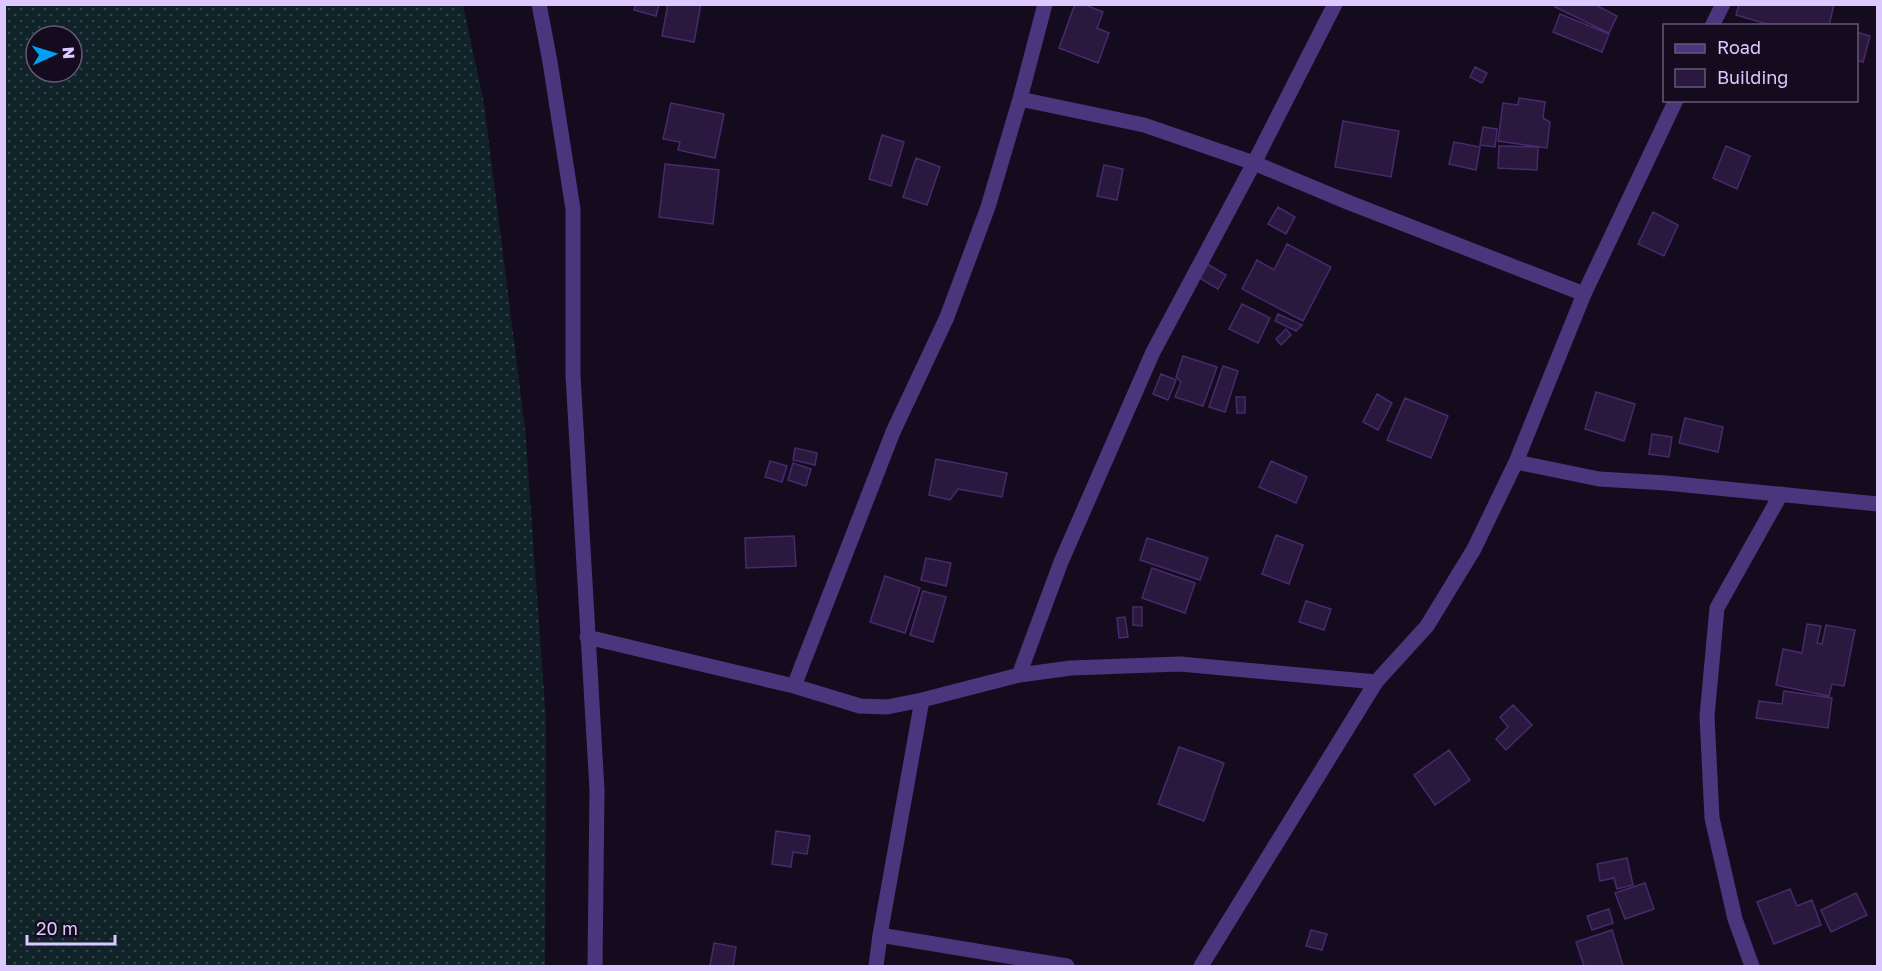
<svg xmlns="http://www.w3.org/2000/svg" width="1882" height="971" font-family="'Golos Text',sans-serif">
  <defs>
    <pattern id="grass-dots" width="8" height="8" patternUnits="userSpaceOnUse" patternTransform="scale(1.5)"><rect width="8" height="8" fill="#0f2328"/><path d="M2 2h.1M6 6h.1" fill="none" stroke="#324248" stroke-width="1.8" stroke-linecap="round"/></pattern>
  </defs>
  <rect width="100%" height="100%" fill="#140c1e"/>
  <path fill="url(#grass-dots)" fill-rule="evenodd" d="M5 4 463 5 484 104 525 428 546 721 545 966H5ZM36 36H72V72H36Z"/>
  <path fill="#2a183f" stroke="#472a6c" stroke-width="1.5" d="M636 4H659L656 16 634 10Z
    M668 4H701L694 42 662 36Z
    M1075 4H1083L1103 12 1097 28 1109 33 1098 63 1059 48Z
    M1557 4H1594L1617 16 1609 33 1555 7Z
    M1739 4H1834L1829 26H1774L1736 15Z
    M1560 14 1609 34 1602 52 1553 32Z
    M1856 32 1870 36 1863 62 1856 60Z
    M1475 67 1487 73 1482 83 1470 77Z
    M1519 98 1545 102 1543 118 1550 122 1547 148 1498 141 1503 103 1518 105Z
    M671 103 724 114 715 158 678 150 680 142 663 139Z
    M1343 121 1399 131 1391 177 1335 167Z
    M1483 127 1497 129 1495 147 1480 145Z
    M882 135 904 142 891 186 869 179Z
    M1454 142 1480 147 1476 170 1449 164Z
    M1499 146 1538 147 1537 170 1498 168Z
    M1726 146 1750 156 1737 189 1713 178Z
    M916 158 940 167 927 205 903 197Z
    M665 164 719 170 713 224 659 217Z
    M1104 165 1123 169 1117 200 1097 196Z
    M1278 207 1295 217 1286 234 1268 224Z
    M1653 212 1678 225 1664 256 1638 244Z
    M1287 244 1331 267 1303 321 1242 289 1257 260 1274 270Z
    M1204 262 1226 275 1218 289 1196 276Z
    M1242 304 1270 318 1258 343 1229 329Z
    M1278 314 1302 325 1296 331 1275 321Z
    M1286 329 1291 335 1281 345 1276 339Z
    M1183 356 1217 367 1203 406 1175 397 1181 382 1176 377Z
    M1223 366 1238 371 1225 412 1209 407Z
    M1161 374 1176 380 1168 400 1153 394Z
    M1596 392 1635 404 1624 441 1585 429Z
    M1377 394 1392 403 1378 430 1363 422Z
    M1236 397H1245V413H1237Z
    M1405 398 1448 416 1431 458 1387 440Z
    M1685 418 1723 427 1718 452 1679 443Z
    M1652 434 1672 437 1669 457 1649 454Z
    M795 448 817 453 815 465 793 460Z
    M936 459 1007 473 1002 497 958 489 950 500 929 495Z
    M770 461 787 466 782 482 765 477Z
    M1271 461 1307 477 1296 503 1259 487Z
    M793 463 811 469 806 486 788 480Z
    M1276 535 1303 545 1289 584 1262 574Z
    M794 536 796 566 746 568 745 538Z
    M1147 538 1208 558 1200 580 1140 560Z
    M926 558 951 563 946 586 921 580Z
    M1152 568 1195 583 1185 613 1142 598Z
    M885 576 920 588 905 633 870 622Z
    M923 591 946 597 933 642 910 635Z
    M1306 601 1331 609 1324 630 1299 622Z
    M1133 607H1142V626L1133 625Z
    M1125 617 1128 637 1119 638 1117 618Z
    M1807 624 1821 626 1817 643 1822 644 1826 625 1855 630 1844 686 1832 684 1829 696 1776 685 1783 649 1802 653Z
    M1784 691 1832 698 1828 728 1756 718 1759 701 1782 704Z
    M1513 705 1532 725 1506 750 1496 739 1508 727 1500 717Z
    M1179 747 1224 763 1204 821 1158 804Z
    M1449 750 1470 780 1435 805 1414 775Z
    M776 831 810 836 807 854 793 852 791 867 772 864Z
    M1627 858 1633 885 1617 889 1614 878 1600 881 1597 864Z
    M1645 883 1654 909 1625 919 1615 893Z
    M1790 889 1797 906 1812 900 1821 925 1774 944 1757 902Z
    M1856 893 1867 915 1831 932 1821 910Z
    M1609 909 1613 923 1592 930 1587 916Z
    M1311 930 1327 934 1322 950 1306 946Z
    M1612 930 1623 966H1584L1576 942Z
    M714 943 736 947 733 966H710Z"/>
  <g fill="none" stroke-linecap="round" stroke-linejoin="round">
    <path stroke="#4b367e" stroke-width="15" d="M539 4 550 62 573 209V375L597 790 595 966
      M1712 26 1723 4
      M1020 99 1144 125 1254 163 1350 203 1584 294
      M1516 462 1599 479 1666 483 1878 504
      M587 637 794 686 860 706 887 707 922 700 1019 675 1071 668 1180 664 1376 682
      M1019 675 1061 562 1153 352 1254 163 1335 4
      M794 686 893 432 947 317 988 207 1020 99 1045 4
      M922 700 880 935 1067 966
      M876 966 880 935
      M1201 966 1376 682 1427 626 1474 549 1516 462 1584 294 1676 100
      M1752 966 1735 919 1712 818 1707 716 1717 608 1781 494"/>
  </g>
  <rect width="1882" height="971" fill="none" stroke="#ddc9ff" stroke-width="12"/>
  <rect x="1663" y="24" width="195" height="78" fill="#140c1e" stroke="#645878" stroke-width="1.5"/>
  <rect x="1675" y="44" width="30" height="9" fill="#4b367e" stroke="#645878" stroke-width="1.5"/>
  <text x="1717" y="54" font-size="18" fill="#ddc9ff">Road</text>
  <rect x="1675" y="69" width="30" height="18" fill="#2a183f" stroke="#645878" stroke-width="1.5"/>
  <text x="1717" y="84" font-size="18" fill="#ddc9ff">Building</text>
  <g transform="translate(54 54) rotate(86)"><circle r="28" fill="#140c1e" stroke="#645878" stroke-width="1.5"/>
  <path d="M0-4.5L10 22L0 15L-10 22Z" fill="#00a0f4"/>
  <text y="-9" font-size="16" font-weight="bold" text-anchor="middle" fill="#ddc9ff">N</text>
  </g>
  <path d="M27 935v9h88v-9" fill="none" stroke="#ddc9ff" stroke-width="3"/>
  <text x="36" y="935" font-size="18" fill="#ddc9ff" stroke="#140c1e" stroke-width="4.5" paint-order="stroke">20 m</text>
</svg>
